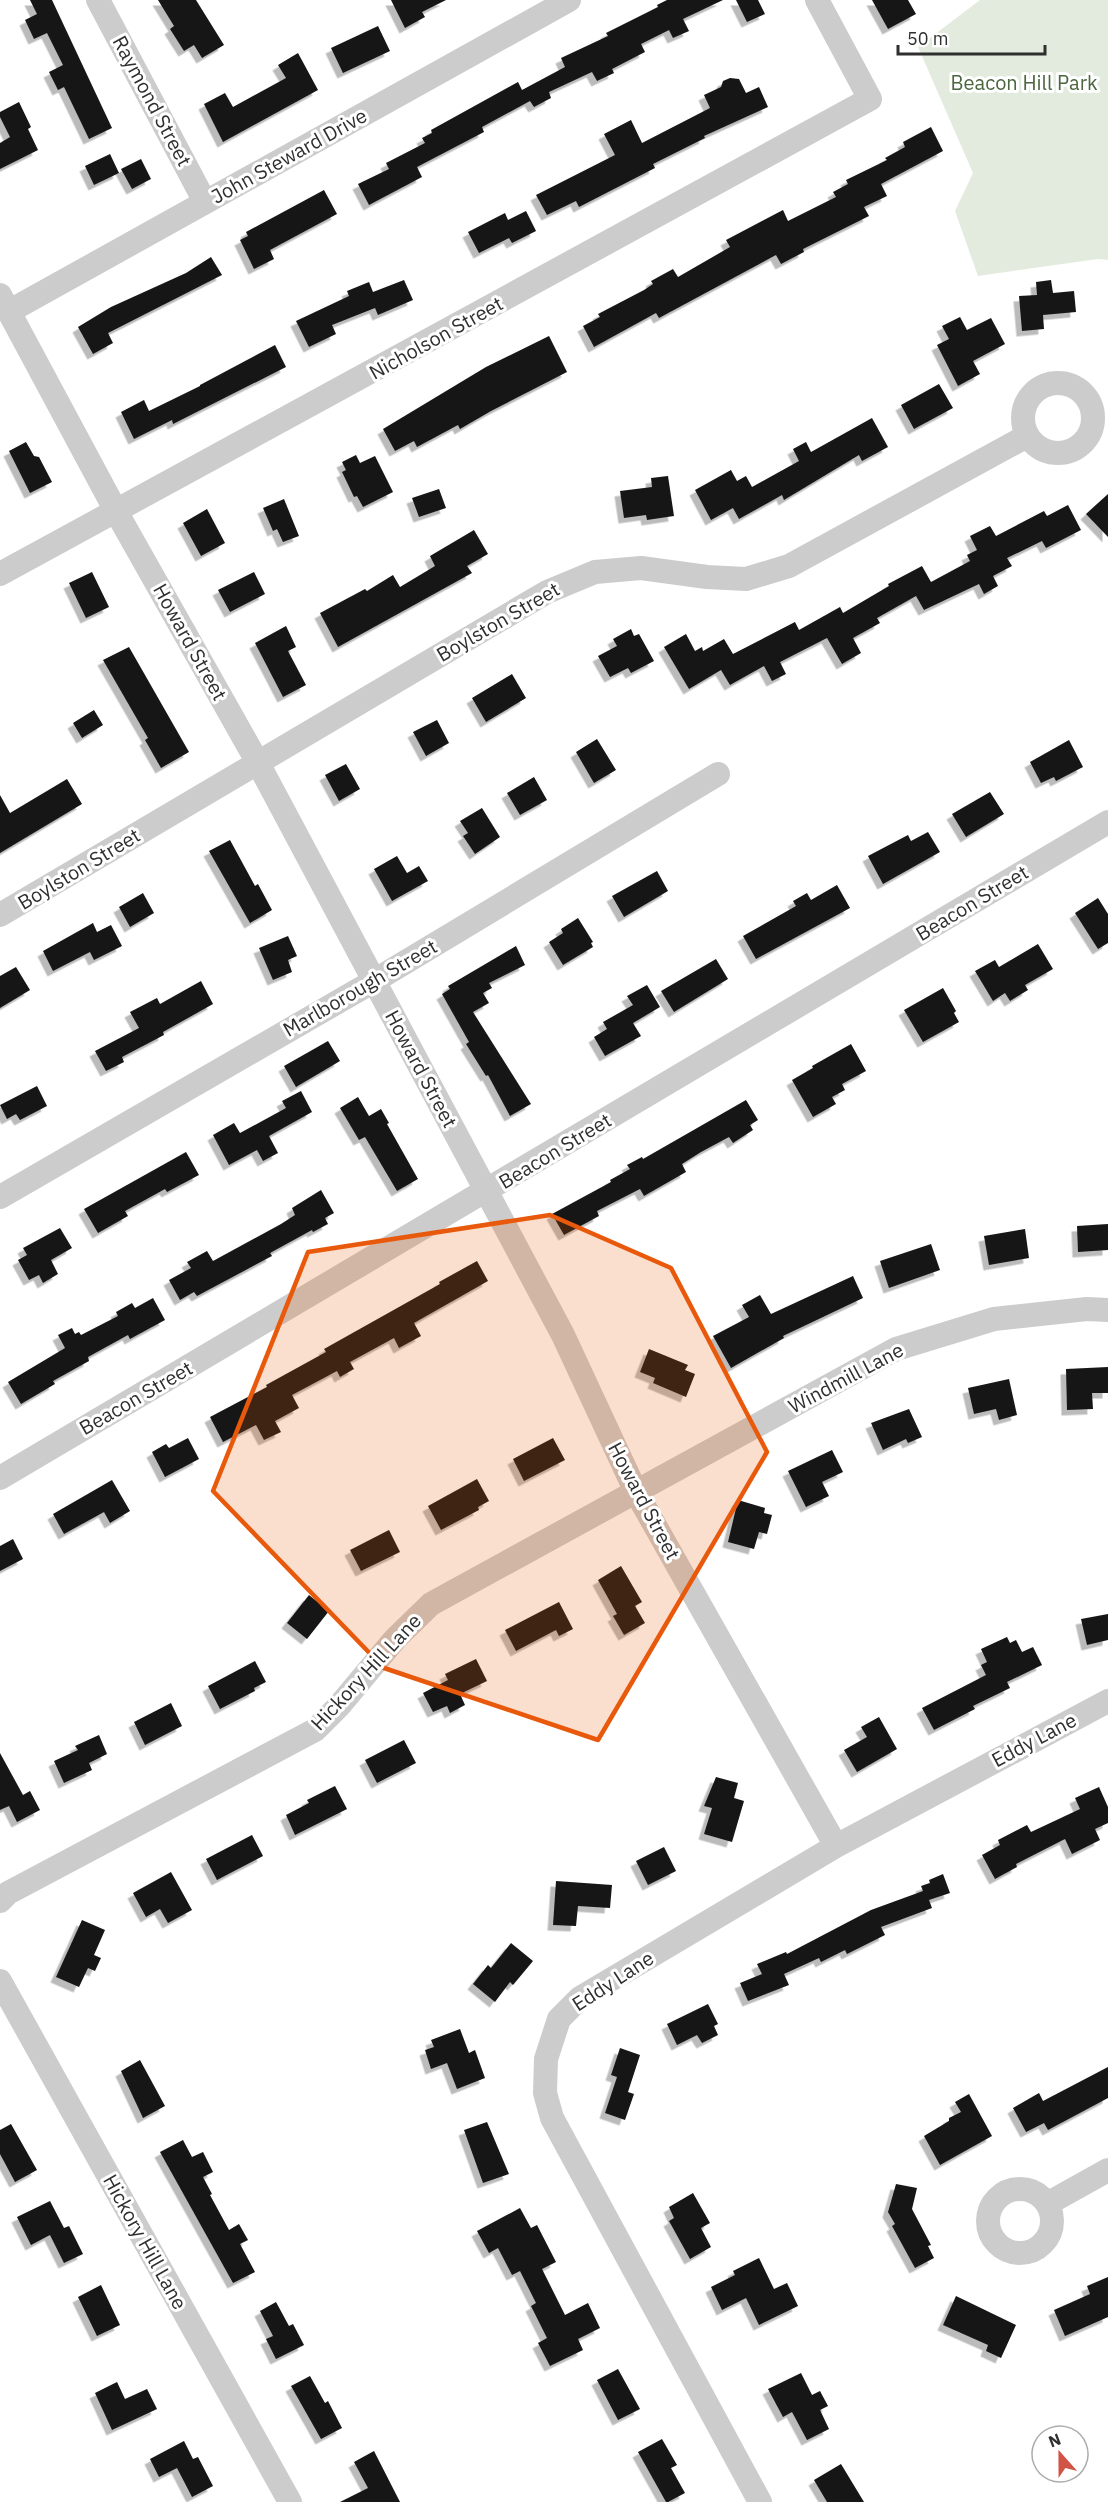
<svg xmlns="http://www.w3.org/2000/svg" width="1108" height="2502" font-family="'IBM Plex Sans',sans-serif">
  <defs>
    <filter id="shadow"><feDropShadow dx="-5.5" dy="5.5" stdDeviation="0" flood-color="#0004"/></filter>
  </defs>
  <rect width="100%" height="100%" fill="#fff"/>
  <path fill="#e3ebdf" d="M980 0H1108V260L1098 259 978 276 955 211 973 173 918 47Z"/>
  <path fill="#161616" filter="url(#shadow)" d="M30 0H52L112 128 89 139 64 87 58 90 49 72 63 65 47 33 34 39 25 20 37 14Z
    M158 0H196L224 45 202 58 194 45 184 51 170 29 174 26Z
    M391 0H446L422 12 425 17 405 28Z
    M667 0H723L683 19 689 31 673 38 669 30 641 44 645 52 612 69 614 73 597 81 592 72 549 92 551 98 534 107 530 101 482 127 484 132 417 167 422 177 369 205 358 184 389 169 386 163 425 143 422 138 432 133 431 130 518 82 522 90 565 67 561 58 608 36 606 33 658 7 657 5Z
    M736 0H758L765 14 747 22Z
    M872 0H908L916 14 888 29Z
    M378 26 390 51 343 73 331 48Z
    M298 53 318 90 223 142 204 104 225 93 233 107 286 78 278 65Z
    M730 78 739 79 746 93 759 87 768 107 704 136 705 138 653 164 655 168 579 207 576 201 547 215 536 195 615 155 604 134 631 120 642 143 710 108 704 95 721 87 723 81Z
    M19 102 31 127 28 129 38 150 0 169V143L10 137 0 117V112Z
    M931 127 943 151 881 184 887 196 864 207 869 216 803 249 804 252 781 264 776 255 659 318 656 313 594 347 583 326 600 317 598 314 644 290 653 284 651 281 673 269 678 277 730 247 726 240 783 210 788 221 836 197 833 192 848 184 846 180 887 160 885 158 905 147 903 142Z
    M110 154 119 173 94 185 85 166Z
    M141 159 151 179 132 189 121 169Z
    M324 190 337 214 270 250 274 259 254 269 240 240 248 236 246 232Z
    M526 211 536 231 512 243 509 238 479 253 468 232 505 213 508 220Z
    M211 257 222 275 108 333 113 343 93 354 78 327 111 307 186 273Z
    M404 280 413 300 378 315 375 308 332 325 336 334 309 347 296 321 349 296 347 291 369 282 373 292Z
    M1051 280 1053 293 1074 291 1076 312 1043 315 1044 329 1022 331 1019 296 1037 295 1036 282Z
    M960 317 967 330 991 318 1005 344 973 361 980 374 958 386 937 345 949 339 942 326Z
    M549 336 567 372 491 411 460 429 458 425 417 447 414 441 395 451 383 429 486 367Z
    M275 345 286 367 173 424 172 420 134 439 121 412 144 400 149 411 200 386V385Z
    M939 384 953 408 914 429 901 405Z
    M872 418 888 447 862 461 859 455 784 500 782 495 739 519 733 508 711 520 695 490 731 470 737 481 746 476 752 487 799 461 793 449 806 442 811 452Z
    M26 442 34 456 39 457 52 482 30 493 9 451Z
    M356 455 360 463 375 456 393 492 363 507 357 496 354 497 342 472 346 470 342 462Z
    M668 476 674 516 647 520 646 515 624 518 620 491 652 487 651 478Z
    M439 489 446 508 419 517 412 498Z
    M1108 494V537L1086 514Z
    M284 499 299 536 283 542 277 529 273 531 263 508Z
    M1068 505 1081 530 1046 548 1042 541 1007 558 1012 566 993 576 998 586 984 594 979 584 924 610 916 596 877 618 880 623 853 638 861 653 842 664 827 638 780 662 786 674 772 681 764 666 730 685 721 670 689 689 664 647 686 634 695 651 702 647 703 651 724 639 733 654 795 622 799 630 840 607 843 613 889 586 888 584 922 566 931 582 970 561 967 555 977 550 970 536 990 526 996 536 1044 511 1047 516Z
    M207 509 225 543 201 556 183 523Z
    M474 530 488 554 467 566 472 573 338 647 320 613 365 589 367 591 393 575 400 587 435 566 430 556Z
    M92 572 109 607 86 618 69 583Z
    M254 572 265 594 230 612 218 590Z
    M286 626 296 647 288 651 306 685 283 697 255 643Z
    M631 629 634 636 639 634 654 661 631 673 628 668 610 677 598 656 617 646 613 639Z
    M129 647 189 752 161 768 145 740 148 738 103 660Z
    M512 674 526 698 486 722 472 698Z
    M94 710 103 725 82 738 73 723Z
    M437 720 449 743 426 756 413 732Z
    M597 739 616 770 594 783 576 752Z
    M1069 740 1083 767 1056 781 1054 777 1041 783 1030 762Z
    M346 764 360 789 339 801 325 775Z
    M534 777 547 800 520 815 507 793Z
    M67 779 82 804 0 853V795L10 813Z
    M990 792 1004 814 966 837 952 814Z
    M482 808 500 837 475 854 463 836 468 833 460 821Z
    M928 832 940 852 883 884 868 856 908 835 911 841Z
    M230 840 255 886 258 884 272 910 250 923 209 851Z
    M397 856 407 873 419 866 428 881 392 901 374 869Z
    M657 871 668 891 624 917 612 896Z
    M837 885 850 908 756 959 743 936 796 906 793 901 807 893 811 900Z
    M143 893 154 913 130 927 119 907Z
    M1098 898 1108 914V943L1098 949 1075 913Z
    M578 918 593 942 591 943 593 947 563 965 549 942 563 933 561 929Z
    M93 923 97 932 111 925 122 946 94 960 90 952 53 971 43 951Z
    M288 936 297 956 288 960 292 972 273 980 259 948Z
    M1038 944 1053 969 1025 985 1028 990 1010 1001 1005 993 993 1001 975 971 995 960 999 967Z
    M516 946 525 965 489 983 492 988 483 993 489 1003 473 1012 531 1104 510 1116 488 1075 486 1076 466 1044 469 1042 442 994 450 989 448 986Z
    M716 959 728 979 674 1012 661 991Z
    M16 967 30 990 0 1008V976Z
    M201 981 213 1004 163 1032 164 1035 122 1057 124 1062 106 1071 95 1051 139 1028 130 1012 157 998 160 1004Z
    M647 985 660 1007 633 1023 641 1036 605 1056 594 1037 607 1029 603 1022 633 1005 627 996Z
    M943 988 956 1011 954 1013 959 1022 923 1042 904 1010Z
    M328 1041 340 1061 296 1087 284 1066Z
    M851 1044 866 1071 842 1084 845 1090 832 1097 836 1104 813 1117 792 1080 813 1068 812 1066Z
    M37 1086 47 1106 20 1120 16 1114 7 1119 0 1105Z
    M301 1091 312 1112 269 1136 278 1153 263 1161 257 1150 229 1165 213 1135 234 1123 240 1133 286 1108 282 1101Z
    M358 1097 369 1116 381 1109 389 1123 387 1124 418 1179 397 1191 365 1137 359 1140 340 1108Z
    M746 1100 758 1120 750 1125 753 1130 733 1143 729 1137 701 1152 682 1164 686 1172 644 1196 640 1189 597 1211 599 1216 564 1235 552 1214 611 1182 610 1180 630 1169 627 1165 642 1157 643 1159Z
    M186 1152 199 1175 167 1192 165 1189 125 1211 128 1216 98 1233 84 1209Z
    M321 1190 334 1213 325 1218 328 1224 313 1232 312 1230 270 1253 272 1256 197 1296 194 1292 180 1300 169 1280 191 1268 187 1262 207 1251 213 1261 281 1224 295 1215 292 1208Z
    M1108 1224V1250L1078 1252 1077 1226Z
    M60 1228 72 1248 51 1260 58 1274 43 1283 39 1275 29 1280 18 1260 27 1255 23 1248Z
    M1025 1229 1029 1258 989 1265 984 1236Z
    M931 1244 940 1270 889 1288 880 1261Z
    M477 1261 488 1281 414 1323 421 1336 399 1348 394 1338 350 1362 354 1369 340 1377 337 1371 292 1395 299 1408 275 1421 281 1432 264 1440 256 1425 223 1442 210 1417 267 1387 266 1385 326 1352 324 1349 440 1284 439 1282Z
    M853 1276 863 1298 783 1336 784 1338 731 1368 713 1336 749 1317 742 1305 760 1295 771 1314Z
    M153 1298 165 1320 130 1339 128 1335 88 1357 89 1361 53 1381 55 1384 21 1404 8 1382 65 1348 58 1335 72 1328 75 1334 79 1332 81 1335 118 1316 116 1312 132 1303 135 1308Z
    M649 1349 688 1365 685 1370 695 1374 686 1397 653 1383 655 1378 640 1372Z
    M1108 1367V1393H1092L1093 1409 1067 1410 1066 1369Z
    M1009 1379 1017 1415 999 1420 996 1409 974 1414 968 1388Z
    M909 1409 922 1437 908 1443 906 1439 883 1450 871 1423Z
    M188 1438 199 1459 165 1477 152 1452 166 1444 169 1448Z
    M553 1438 565 1460 524 1481 513 1459Z
    M832 1450 843 1472 822 1482 829 1496 806 1507 788 1471Z
    M477 1479 489 1501 478 1507 479 1510 441 1530 428 1506Z
    M112 1480 130 1511 110 1523 104 1512 64 1534 53 1514Z
    M738 1500 765 1508 764 1513 772 1515 767 1534 759 1532 754 1549 728 1542Z
    M389 1530 400 1552 361 1571 350 1550Z
    M13 1539 23 1559 0 1571V1546Z
    M621 1566 642 1602 635 1606 645 1623 624 1635 613 1616 617 1614 598 1580Z
    M309 1595 329 1611 307 1639 287 1623Z
    M559 1602 573 1629 559 1636 556 1630 516 1651 505 1630Z
    M1108 1614V1640L1087 1645 1081 1619Z
    M1007 1637 1010 1643 1016 1640 1022 1652 1033 1647 1042 1665 1007 1682 1010 1688 973 1706 975 1709 934 1730 922 1708 986 1675 981 1665 987 1662 981 1649Z
    M476 1659 487 1681 460 1694 465 1705 450 1713 447 1706 433 1712 423 1693 448 1680 445 1674Z
    M255 1661 266 1682 254 1688 255 1691 220 1709 208 1686Z
    M171 1703 182 1726 145 1745 134 1722Z
    M879 1717 897 1749 857 1772 844 1750 867 1737 861 1727Z
    M99 1735 107 1754 89 1763 92 1770 64 1783 54 1761 78 1750 75 1746Z
    M404 1740 416 1763 377 1783 365 1760Z
    M0 1753 23 1795 30 1791 40 1810 17 1822 9 1806 0 1810Z
    M716 1777 738 1783 734 1798 744 1801 732 1842 704 1834 712 1808 704 1806Z
    M335 1786 347 1809 295 1835 286 1815 309 1803 307 1800Z
    M1099 1787 1108 1807V1823L1095 1829 1100 1840 1072 1854 1065 1839 1016 1864 1017 1867 995 1879 982 1855 1000 1845 998 1840 1027 1825 1031 1832 1080 1809 1075 1798Z
    M252 1835 263 1856 217 1880 206 1859Z
    M664 1847 676 1871 648 1885 636 1861Z
    M171 1872 192 1910 168 1923 160 1909 146 1917 133 1893Z
    M943 1874 950 1893 929 1900 932 1908 881 1927 885 1935 847 1954 845 1950 821 1962 819 1958 784 1974 789 1985 748 2001 740 1983 762 1974 757 1964 786 1952 787 1954 871 1910 923 1891 921 1886 930 1883 929 1880Z
    M556 1881 612 1885 610 1908 578 1906 576 1926 553 1925Z
    M82 1920 105 1930 94 1955 101 1958 95 1971 88 1968 79 1987 56 1977Z
    M511 1943 533 1961 513 1985 510 1982 495 2002 473 1984 488 1965 491 1968Z
    M708 2004 718 2024 714 2026 718 2035 702 2043 697 2035 677 2045 667 2024Z
    M460 2029 469 2053 475 2050 485 2078 457 2089 447 2063 431 2069 425 2050 434 2047 431 2040Z
    M620 2048 640 2055 628 2092 634 2094 625 2120 605 2113 617 2077 611 2075Z
    M140 2060 165 2106 143 2118 121 2071Z
    M1108 2067V2098L1048 2130 1044 2123 1026 2132 1013 2108 1039 2093 1043 2101Z
    M969 2094 992 2136 940 2165 924 2136 949 2121V2118L961 2112 955 2102Z
    M487 2122 509 2174 483 2183 464 2130Z
    M11 2124 37 2170 15 2182 0 2154V2130Z
    M183 2140 192 2157 203 2152 213 2172 203 2177 212 2194 210 2195 229 2230 239 2224 248 2240 240 2244 255 2272 233 2283 160 2152Z
    M896 2184 917 2188 912 2209 931 2245 928 2246 934 2258 915 2268 892 2226 895 2224 888 2212Z
    M693 2193 710 2223 701 2228 711 2247 690 2259 669 2221 674 2218 669 2207Z
    M50 2201 64 2228 69 2226 83 2254 64 2263 50 2235 31 2245 17 2217Z
    M520 2208 531 2228 537 2225 556 2262 542 2269 565 2315 588 2303 600 2328 578 2339 583 2350 550 2366 538 2343 547 2338 531 2306 536 2303 520 2271 512 2275 498 2248 489 2253 477 2231Z
    M759 2258 774 2289 787 2283 798 2306 759 2325 746 2298 722 2310 711 2287 735 2275 733 2271Z
    M1108 2277V2317L1065 2336 1054 2310 1090 2294 1087 2286Z
    M101 2285 120 2325 97 2336 78 2297Z
    M956 2296 1016 2325 1001 2358 986 2351 988 2345 943 2325Z
    M276 2302 289 2326 293 2324 304 2345 276 2359 266 2339 273 2336 260 2311Z
    M618 2369 640 2409 618 2420 597 2380Z
    M801 2373 812 2395 820 2391 828 2406 820 2410 829 2429 807 2440 792 2412 783 2417 768 2389Z
    M310 2376 325 2403 328 2401 342 2428 321 2439 291 2386Z
    M117 2382 125 2399 147 2389 157 2409 112 2430 95 2393Z
    M662 2439 677 2465 671 2468 685 2493 668 2502H666L638 2452Z
    M184 2441 193 2459 198 2457 213 2486 192 2497 177 2468 159 2477 150 2459Z
    M374 2451 400 2502H340L368 2488 354 2462Z
    M841 2464 864 2502H827L814 2480Z"/>
  <g fill="none" stroke-linecap="round" stroke-linejoin="round">
    <path stroke="#ccc" stroke-width="24" d="M98 0 205 202
      M0 295 117 513 258 763 563 1335 636 1492 836 1846
      M8 312 569 0
      M1023 418a35 35 0 1 1 70 0a35 35 0 1 1-70 0Z
      M0 574 870 99 817 0
      M0 915 547 592 595 572 641 568 707 577 746 579 789 566 1027 436
      M0 1197 374 981 718 774
      M0 1478 1108 822
      M0 1901 8 1893 315 1730 339 1706 395 1639 431 1604 896 1349 994 1319 1087 1309 1108 1310
      M0 1981 290 2502
      M988 2221a32 32 0 1 1 64 0a32 32 0 1 1-64 0Z
      M1047 2204 1108 2170
      M760 2502 552 2118 545 2093 546 2059 559 2019 580 1998 836 1846 1108 1701"/>
  </g>
  <path fill="#e8590c" fill-opacity="0.2" stroke="#e8590c" stroke-width="4.5" stroke-linejoin="round" d="M550 1215 671 1268 767 1452 598 1740 384 1668 213 1491 308 1252Z"/>
  <g text-anchor="middle" stroke-width="6" stroke-linejoin="round" paint-order="stroke">
    <g font-size="20" fill="#4c6641" stroke="#fff">
      <text x="1024" y="90">Beacon Hill Park</text>
    </g>
    <g font-size="20" fill="#2f2f2f" stroke="#fff">
      <text transform="translate(152 101) rotate(62)" y="7">Raymond Street</text>
      <text transform="translate(289 156) rotate(-29)" y="7">John Steward Drive</text>
      <text transform="translate(436 338) rotate(-29)" y="7">Nicholson Street</text>
      <text transform="translate(498 622) rotate(-30)" y="7">Boylston Street</text>
      <text transform="translate(190 642) rotate(61)" y="7">Howard Street</text>
      <text transform="translate(79 869) rotate(-31)" y="7">Boylston Street</text>
      <text transform="translate(972 903) rotate(-31)" y="7">Beacon Street</text>
      <text transform="translate(360 988) rotate(-30)" y="7">Marlborough Street</text>
      <text transform="translate(421 1069) rotate(62)" y="7">Howard Street</text>
      <text transform="translate(555 1151) rotate(-31)" y="7">Beacon Street</text>
      <text transform="translate(846 1378) rotate(-28)" y="7">Windmill Lane</text>
      <text transform="translate(136 1398) rotate(-30)" y="7">Beacon Street</text>
      <text transform="translate(644 1501) rotate(62)" y="7">Howard Street</text>
      <text transform="translate(366 1672) rotate(-47)" y="7">Hickory Hill Lane</text>
      <text transform="translate(1034 1740) rotate(-28)" y="7">Eddy Lane</text>
      <text transform="translate(613 1981) rotate(-33)" y="7">Eddy Lane</text>
      <text transform="translate(145 2242) rotate(61)" y="7">Hickory Hill Lane</text>
    </g>
  </g>
  <g transform="translate(1060 2454) rotate(339)"><circle r="28" fill="#ffffff" stroke="#acacac" stroke-width="1.5"/>
  <path d="M0-4.5L10 22L0 15L-10 22Z" fill="#d15546"/>
  <text y="-9" font-size="16" font-weight="bold" text-anchor="middle" fill="#2f2f2f">N</text>
  </g>
  <path d="M898 45v9h147v-9" fill="none" stroke="#2f2f2f" stroke-width="3"/>
  <text x="907" y="45" font-size="18" fill="#2f2f2f" stroke="#ffffff" stroke-width="4.5" paint-order="stroke">50 m</text>
</svg>
